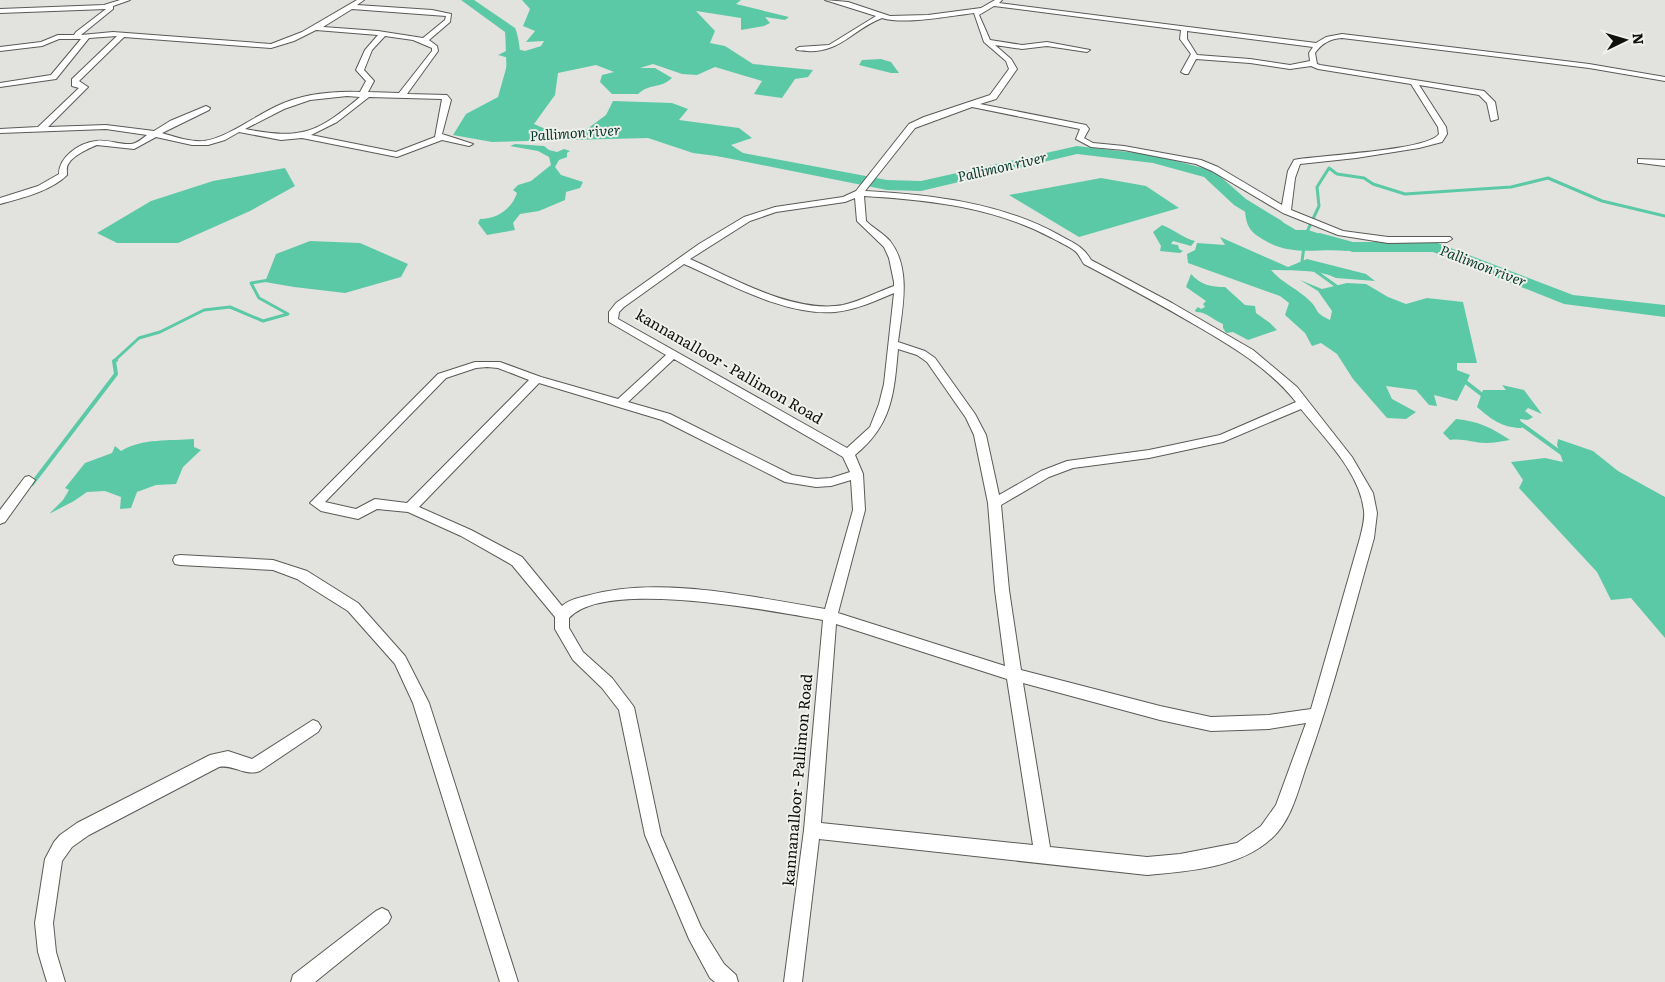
<svg xmlns="http://www.w3.org/2000/svg" width="1665" height="982" font-family="Literata,serif">
  <rect width="100%" height="100%" fill="#e2e3df"/>
  <path fill="#5cc9a6" d="M522 0H741L736 4 789 17 785 20 765 17 770 23 764 26 741 30V18L696 11 715 31 710 43 725 46 753 64 813 70 808 77 795 79 782 98 754 94 762 81 715 67 697 75 682 74 653 64 640 68H655L672 78C658 90 652 82 638 94H612L600 82 602 75 614 72 596 65 558 73 555 95 534 124 557 134 587 129 606 115 613 101 672 103 688 109 679 120 739 128 752 138 731 145 755 161 693 153 648 138 492 142 453 135 466 114 498 97 509 58 498 55 512 48 525 51 541 46 544 41 526 42 535 31 523 26 530 9Z
    M881 59 891 62 899 73H891L859 65 862 60Z
    M515 144 544 146 549 150 557 152 564 149 570 151 567 153V157L559 160 555 167 561 175 583 182 580 188 566 192 565 200 539 211 520 214 513 223 515 230 487 235 478 223 480 219C497 219 511 210 517 193L513 190 518 185 531 181 551 165 549 157 538 151 510 146Z
    M285 168 295 186 250 211 178 243H117L97 233 151 201 213 181Z
    M1101 178 1146 186 1179 208 1079 237 1009 195Z
    M1257 207 1296 230H1308L1351 244 1347 251C1316 248 1292 257 1264 240 1250 232 1246 226 1245 210Z
    M1162 225C1175 230 1183 238 1195 241L1191 246 1173 241 1171 244 1178 245 1179 249 1183 251 1180 253 1160 251 1161 246 1153 232Z
    M1220 237 1288 267 1307 259 1366 274 1375 281 1336 278C1318 269 1292 271 1271 270 1282 283 1298 289 1310 301 1320 311 1313 312 1330 320L1332 311 1318 291 1300 280 1322 289 1347 283 1366 284 1388 297 1406 304 1427 298 1463 302 1477 363H1457V370L1470 375 1457 401 1434 395 1437 406 1429 405 1416 390 1386 386 1392 399 1416 412 1406 419 1387 418 1353 379 1337 354 1321 343 1312 346 1305 333 1285 315 1289 303 1280 296 1188 263 1187 254 1195 250 1197 243 1225 245Z
    M310 241 360 243 408 264 401 277 345 293 294 287 265 282 276 254Z
    M1191 274C1201 285 1211 287 1225 287L1245 305 1255 306 1256 313 1270 323 1277 330 1248 340 1233 332 1226 333 1223 328V324C1213 320 1207 312 1196 312L1195 310 1198 307 1201 309 1205 307 1203 304 1206 301 1186 287Z
    M1502 385 1524 390 1542 414 1528 408 1525 411 1533 417 1528 420 1520 419 1522 428C1502 428 1491 419 1477 407L1483 390H1506Z
    M1456 419C1478 421 1492 428 1510 440 1502 441 1494 443 1486 443 1473 443 1463 438 1450 440L1443 433Z
    M194 439V447L201 450 183 467 176 484 156 485 137 492 131 508 120 509 121 497 105 491 87 492 74 501 49 514 63 500 69 490 65 488 85 463 112 453 115 446 121 451C142 438 170 441 194 439Z
    M1558 439 1593 451 1618 471 1665 497V638L1631 598 1611 600 1597 572 1519 488 1523 480 1511 462 1545 458 1563 462 1557 445Z"/>
  <g fill="none" stroke-linecap="round" stroke-linejoin="round">
    <path stroke="#5cc9a6" stroke-width="3" d="M1306 234 1319 206 1317 187 1329 168 1337 174 1364 178 1373 184 1405 194 1511 187 1548 178 1602 201 1665 216
      M1304 247 1302 261 1305 263
      M1314 270 1339 288
      M114 361 139 338 160 332 204 310 230 307 263 321 288 314 259 298 251 283 269 280"/>
    <path stroke="#5cc9a6" stroke-width="4" d="M1463 380 1485 397
      M1517 421 1564 455
      M32 484 116 374 114 361 116 360"/>
    <path fill="#5cc9a6" fill-rule="evenodd" d="M461 0H474L515 28C520 38 523 71 518 81H508C506 77 506 41 505 32Z
      M1077 146 1154 155 1214 171 1246 199 1282 221 1284 224 1282 227H1270L1234 205 1204 177 1153 163 1077 154 921 191 887 190 717 156 715 153 717 150 722 149 887 180 921 181Z
      M1320 233 1353 242H1435L1573 295 1665 305V317L1564 304 1433 252H1353L1314 242 1312 238 1314 234Z"/>
    <g stroke="#5a5b57" stroke-width="2">
      <path id="minor" d="M120 0H130L113 6V9L81 35 113 32 271 44 302 32 357 0H364L357 5 432 10 451 14 450 22 429 40 437 46 438 51 407 94 447 95 451 100 442 134 473 144 469 146 442 140 397 157 302 138 281 140 239 132 225 140 208 145H192L156 137 134 149 97 145C89 148 73 156 69 163 66 166 67 171 67 175 51 191 22 198 0 204V198L38 186 59 174C59 157 79 143 96 141 107 139 119 145 131 144 136 144 143 138 147 135L106 129 0 133V129L38 127 79 88 72 86V79L117 36 89 38 56 79 0 87V83L51 75 81 39H59L42 46 0 51V47L41 42 58 35H74L76 32 106 9 0 13V9L104 5ZM352 9 446 16 445 20 423 38 378 31 323 27ZM316 30 378 35 365 50 356 70 366 81 360 92C333 91 302 94 277 106 255 116 227 138 204 141 190 142 175 137 162 133L209 110 210 108 206 106 170 121 154 131 106 125 48 127 88 87 79 81 124 37 271 48 294 41ZM385 36 413 40 432 48V51L399 93 368 92 374 81 364 70 372 50ZM347 96 360 97C317 133 302 140 245 129L284 109 310 100ZM369 97 442 99 435 137 396 152 311 135 337 122Z
        M825 0 848 2 890 16 928 15 981 8 995 0H1002L999 3 1316 43 1326 37 1342 34 1589 64 1665 77V81L1589 68 1342 38C1330 39 1322 43 1315 53L1317 64 1320 65 1484 91 1495 102 1498 119 1491 121 1487 103 1479 95 1419 85 1446 127 1447 134 1442 142 1419 148 1356 158 1300 164 1295 178 1291 210 1343 231 1388 237H1450L1452 239 1447 242 1388 243 1338 235 1283 213 1212 171 1196 164 1124 150 1091 147 1076 139 1080 129 972 107 915 128 865 191C932 195 999 202 1059 235 1073 243 1082 245 1091 260L1172 303 1253 350 1297 387 1352 457 1373 493 1377 513 1374 538C1352 615 1333 692 1306 767 1298 791 1291 821 1272 838 1240 868 1189 871 1147 875L819 839 802 982H784L804 830 823 620C772 611 604 578 569 618V628L583 652 612 678 634 707 661 835 701 927 724 964 736 975 738 982H715L710 978 689 939 645 835 619 710 602 688 573 660 555 629V617L512 565 461 536 408 512 377 509 358 519 321 511 310 503 438 374 475 362H500L541 377 618 399 666 355 609 322V312L616 303 699 244 744 217 775 207 843 197 856 191 909 124 924 117 990 95 1009 69 1006 61 984 42 974 13C950 16 904 25 882 18 849 31 839 57 797 50L796 49 799 47 829 45 876 16ZM994 6 1181 30 1180 39 1191 54 1181 72 1185 74H1188L1196 59 1250 63 1290 69 1311 66 1318 69 1411 84 1438 127 1439 134C1427 151 1319 155 1294 160L1288 171 1282 205 1218 167 1201 160 1124 146 1093 143 1084 138 1089 129 1086 125 980 104 996 99 1017 69 1011 59 995 45 1022 49 1047 46 1087 52 1090 50 1047 42 1022 45 990 40 979 15ZM1187 31 1313 47 1309 53 1310 61 1290 65 1250 59 1197 55 1187 39ZM864 196C929 200 994 207 1052 238 1059 242 1069 246 1075 251 1079 254 1081 260 1084 264 1122 284 1160 304 1197 326 1233 347 1270 369 1296 402L1220 435 1149 450 1067 461 1041 471 999 495 986 435 975 414 935 358 925 351 898 342C902 310 912 269 890 241 883 233 873 228 866 221ZM855 198 857 221 884 247 889 258 894 282V286C877 292 861 301 843 305 794 314 733 278 690 259L750 221 776 212 845 202ZM684 264C728 283 785 316 835 312 856 310 875 301 894 293L884 384 879 404 870 427 847 448 618 319 619 312 624 307ZM898 349 917 355 927 362 966 418 974 435 988 503 995 590 1005 666 838 613 865 510 863 474 855 455C892 425 894 394 898 349ZM674 359 843 457 850 472 831 478 816 479 792 475 670 414 628 402ZM487 367 498 368 529 380 407 503 375 499 356 509 325 502 446 378 476 368ZM539 383 662 420 785 482 816 487 831 486 851 480 853 510 825 609C752 597 659 575 586 596 578 598 568 600 562 606L522 557 471 530 419 507ZM1301 409C1324 438 1360 472 1364 511 1365 519 1362 530 1360 538L1311 709 1269 715 1211 717 1160 706 1021 670 1009 590 1001 505 1049 477 1073 468 1149 458 1223 442ZM836 624 1007 679 1033 845 821 823ZM1023 683 1160 720 1211 731 1269 729 1306 723 1276 805 1261 826 1237 843 1180 854 1147 857 1050 847Z
        M1638 159 1665 160V166L1641 163H1638Z
        M29 476 35 480 33 483 5 522 0 524V510L25 477Z
        M180 555 273 560 307 571 358 603 405 656 429 703 518 982H500L413 703 395 664 348 611 297 579 273 570 180 565 175 564 173 560 175 556Z
        M313 720 318 722 321 727 318 732 260 771C245 777 234 764 219 767L89 835 72 847 62 861 53 923 56 952 65 982H47L38 952 35 923 45 859 54 842 60 835 77 823 210 755 228 751 252 759Z
        M382 908 388 911 391 917 388 923 315 982H291L293 975 376 911Z"/>
    </g>
    <use href="#minor" fill="#fff" fill-rule="evenodd"/>
  </g>
  <g text-anchor="middle" stroke-width="4" stroke-linejoin="round" paint-order="stroke">
    <g font-size="14" font-style="italic" fill="#06392b" stroke="#f0f0ec">
      <text transform="translate(575 133) rotate(-4)" y="5">Pallimon river</text>
      <text transform="translate(1002 167) rotate(-13)" y="5">Pallimon river</text>
      <text transform="translate(1483 266) rotate(21)" y="5">Pallimon river</text>
    </g>
    <g font-size="15" fill="#0f0f0e" stroke="#f0f0ec">
      <text transform="translate(729 367) rotate(30)" y="5">kannanalloor - Pallimon Road</text>
      <text transform="translate(798 780) rotate(-85)" y="5">kannanalloor - Pallimon Road</text>
    </g>
  </g>
  <g transform="translate(1625 40) rotate(85)" stroke="#f0f0ec" stroke-width="4" paint-order="stroke">
  <path d="M0-4L9 19L0 12L-9 19Z" fill="#0f0f0e"/>
  <text y="-8" font-size="14" font-weight="bold" text-anchor="middle" fill="#0f0f0e">N</text>
  </g>
</svg>
